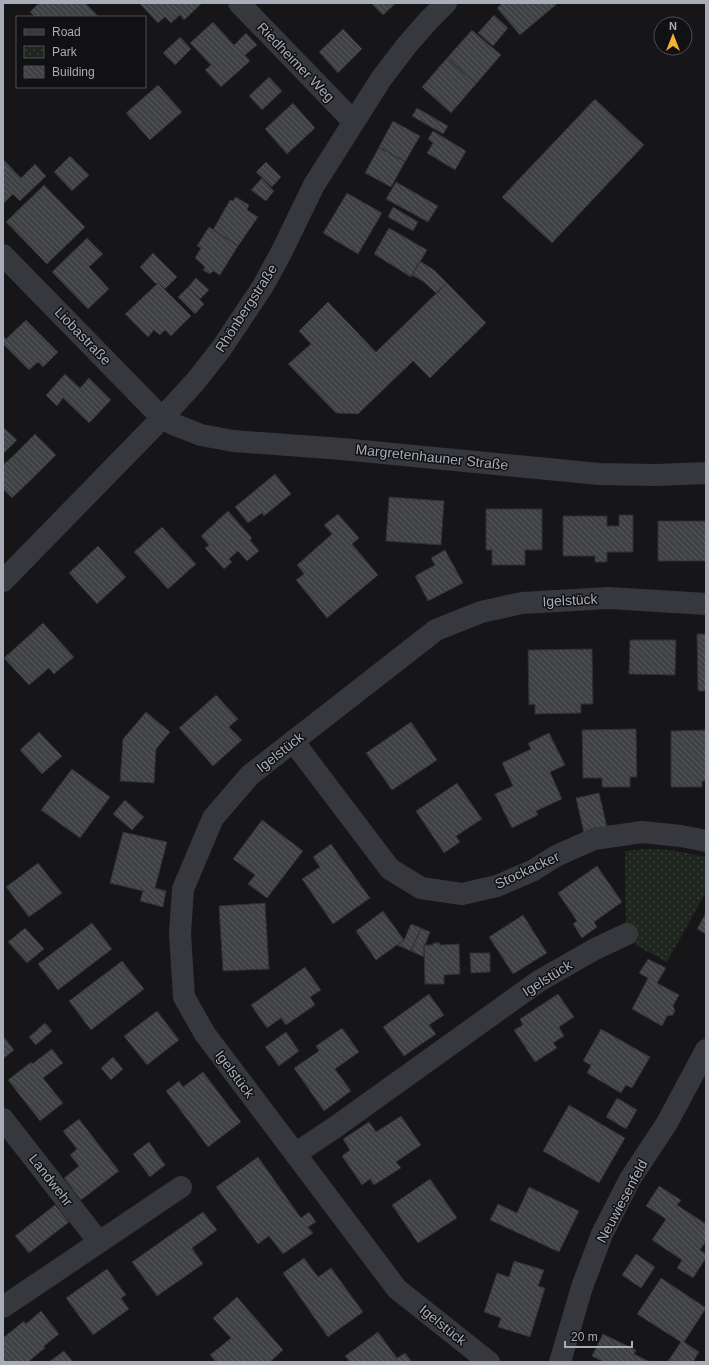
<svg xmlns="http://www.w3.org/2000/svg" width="709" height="1365" font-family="Helvetica,sans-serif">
  <defs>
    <pattern id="park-dots" width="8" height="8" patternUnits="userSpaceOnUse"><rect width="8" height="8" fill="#1e261f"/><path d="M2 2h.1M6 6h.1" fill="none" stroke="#3c433d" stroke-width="1.8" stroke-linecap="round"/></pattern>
    <pattern id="building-back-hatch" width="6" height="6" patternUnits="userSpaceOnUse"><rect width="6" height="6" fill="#404145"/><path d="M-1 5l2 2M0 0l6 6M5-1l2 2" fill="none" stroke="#595a5e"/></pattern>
  </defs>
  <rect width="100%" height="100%" fill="#161618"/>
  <path fill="url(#park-dots)" d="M643 849 671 850 706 857V892L667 962 626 940 625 851Z"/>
  <path fill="url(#building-back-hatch)" stroke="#303034" d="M39 3H85L98 16 35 17 30 12Z
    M139 3H200L201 4 184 20 180 15 171 23 165 17 158 23Z
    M371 3H396L383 15Z
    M503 3H558L520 35 497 8Z
    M494 15 508 28 493 46 478 33Z
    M213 22 234 45 246 33 257 45 245 55 250 61 221 87 205 70 211 65 190 43Z
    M343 29 362 49 338 73 319 52Z
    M472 30 501 55 476 84 447 58Z
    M180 37 191 49 175 65 163 53Z
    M447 58 476 84 451 113 422 87Z
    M269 77 282 91 262 110 249 96Z
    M158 85 182 112 150 140 126 113Z
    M595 99 644 145 552 243 502 197Z
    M293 103 315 128 287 154 265 129Z
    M417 108 448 126 443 134 412 116Z
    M393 121 420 136 405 162 379 147Z
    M433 131 466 151 455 170 427 153 433 143 428 139Z
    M379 147 405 162 391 187 365 173Z
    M70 156 89 175 72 191 54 172Z
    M3 159 21 178 35 164 46 176 20 201 13 194 3 204Z
    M266 162 281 177 272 187 256 172Z
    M262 178 274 191 266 201 251 190Z
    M396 182 438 206 428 222 386 199Z
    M44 185 85 227 47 264 6 222Z
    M347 193 382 213 358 254 323 233Z
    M236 197 249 205 247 210 258 217 238 246 213 230 230 200 233 201Z
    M393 207 418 222 413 231 388 217Z
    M209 227 238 246 220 275 213 271 210 274 203 270 205 267 195 258 201 248 197 246Z
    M389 228 427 250 411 277 374 254Z
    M87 238 103 254 89 267 109 289 88 309 52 272Z
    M153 253 177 277 165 289 158 283 156 284 140 267Z
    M420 261 434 270 447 283 436 293 424 282 412 275Z
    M196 278 209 290 200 299 188 287Z
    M158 283 191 316 171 336 165 330 160 335 154 330 148 337 125 314Z
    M447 283 486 323 430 378 413 361 358 414 336 413 288 364 311 344 299 331 328 302 376 352Z
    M188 287 204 304 195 314 178 297Z
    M26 320 58 352 43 367 38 362 29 370 3 344V336L6 339Z
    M65 374 80 388 89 378 111 400 89 423 63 398 57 406 46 395Z
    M3 427 17 440 3 454Z
    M35 434 56 455 34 477 13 456Z
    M13 456 34 477 12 498 3 489V465Z
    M275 474 291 494 264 516 262 513 248 523 235 507Z
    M389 497 444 501 441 545 386 541Z
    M486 509H542V550H525V565H492V550H486Z
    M228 511 252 538 250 540 259 551 247 561 238 551 229 559 232 562 224 569 205 548 209 545 201 536Z
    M338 514 359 538 352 544 378 575 327 618 296 580 304 574 297 565 332 534 324 525Z
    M619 515H633V552H607V562H595V556H563V516H607V526H619Z
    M658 521H706V561H658Z
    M162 527 196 564 168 589 134 552Z
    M98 546 126 577 97 604 69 573Z
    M445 550 463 583 428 601 415 576 435 565 431 558Z
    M43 623 74 657 54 674 49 668 29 685 4 658Z
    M697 634H706V691H698Z
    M630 640H676L675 675 629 674Z
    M592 649 593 704H581V713L535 714V704L529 705 528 650Z
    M216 695 238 719 229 727 242 740 213 766 179 728Z
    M146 712 170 732 156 749 154 783 120 781 123 739Z
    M411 722 437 760 392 790 366 753Z
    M636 729 637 777H630V787H602V778H583L582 730Z
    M706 730V781H702V787H671V731Z
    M39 732 62 756 42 774 20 750Z
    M549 733 565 765 550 772 562 799 536 811 538 815 512 828 495 794 513 786 502 763 531 749 528 743Z
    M72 769 110 797 80 838 41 810Z
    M457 783 482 819 456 836 460 842 444 853 416 811Z
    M599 793 607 827 584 833 576 798Z
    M125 800 144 817 132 830 113 814Z
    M262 820 303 851 267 898 248 884 255 875 233 859Z
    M123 832 167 842 155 888 166 891 163 907 140 901 143 891 110 883Z
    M331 844 370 898 333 924 302 879 320 867 313 857Z
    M38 863 62 893 29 917 6 887Z
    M597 866 622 902 594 922 597 927 582 938 573 924 577 921 558 893Z
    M265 903 269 969 223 971 219 906Z
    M383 911 404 940 376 960 356 931Z
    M706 913V934L697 929Z
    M523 915 547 953 513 974 489 937Z
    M92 923 112 949 58 990 38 964Z
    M411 924 421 928 411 951 397 945 404 940Z
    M25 928 44 949 27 963 8 942Z
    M421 928 430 932 425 945H424V957L411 951Z
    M433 943H440V945L459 944 460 974 444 975V984H425L424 945H433Z
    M470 953H490V972L471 973Z
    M648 959 666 968 657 983 679 995 673 1006 675 1011 673 1015 667 1016 662 1026 632 1009 648 978 639 973Z
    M122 961 144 989 91 1030 69 1001Z
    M305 967 321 990 310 997 315 1005 286 1025 281 1018 267 1028 251 1005Z
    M429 994 444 1015 429 1025 436 1034 404 1056 383 1027Z
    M558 994 574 1017 559 1027 564 1036 553 1043 557 1048 535 1062 514 1030 523 1025 520 1019Z
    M157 1011 179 1040 147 1065 124 1036Z
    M45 1023 52 1031 36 1045 29 1037Z
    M342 1028 359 1052 335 1069 351 1091 324 1111 294 1068 319 1051 316 1046Z
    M601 1029 650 1057 632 1088 626 1085 621 1093 587 1073 591 1065 583 1061Z
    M286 1032 299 1051 279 1066 265 1047Z
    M3 1036 14 1050 3 1059Z
    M52 1049 63 1063 43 1078 63 1103 40 1121 8 1080 31 1062 32 1064Z
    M113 1057 123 1069 111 1080 101 1068Z
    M203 1072 241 1122 208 1147 166 1091 179 1081 183 1087Z
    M617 1098 637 1110 626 1129 606 1117Z
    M569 1105 625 1138 599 1183 543 1151Z
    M401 1116 421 1145 396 1162 401 1168 374 1185 370 1179 362 1185 342 1156 350 1150 343 1139 369 1122 376 1132Z
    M79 1119 119 1171 81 1200 64 1178 79 1166 70 1155 77 1149 63 1131Z
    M149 1142 165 1165 150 1177 133 1154Z
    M258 1157 301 1218 309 1212 316 1222 308 1227 313 1233 283 1254 269 1236 258 1244 216 1187Z
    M430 1179 457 1218 418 1243 392 1205Z
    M659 1186 681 1200 677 1205 706 1224V1241L700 1250 706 1254V1258L693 1278 677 1268 682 1260 652 1240 666 1219 646 1206Z
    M529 1187 579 1211 559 1252 490 1220 498 1204 517 1213Z
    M55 1205 69 1222 29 1253 15 1236Z
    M203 1212 217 1230 192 1248 203 1264 157 1296 132 1262Z
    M636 1254 655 1267 641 1288 622 1275Z
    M304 1258 318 1277 331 1268 363 1312 328 1337 283 1273Z
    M514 1261 544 1270 538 1286 545 1288 530 1337 498 1327 501 1318 484 1312 497 1273 509 1277Z
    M107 1269 126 1295 121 1298 129 1309 93 1335 66 1298Z
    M661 1278 706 1308 684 1342 699 1352 693 1362 668 1361 681 1342 637 1314Z
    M237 1297 283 1350 270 1362H216L210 1355 231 1338 213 1318Z
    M41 1311 59 1334 44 1346 45 1348 28 1362H3V1338L24 1321 26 1324Z
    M378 1332 397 1358 405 1353 412 1362H350L345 1356Z
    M603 1334 636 1350 634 1354 650 1362H602V1361L592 1356Z
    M64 1351 73 1362H49Z"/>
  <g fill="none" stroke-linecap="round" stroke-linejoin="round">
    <path stroke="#37383d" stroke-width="22" d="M239 3 354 122
      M3 255 162 418 173 424 201 435 233 441 342 449 599 474 657 475 706 473
      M3 581 162 418 195 382 221 349 263 286 281 253 314 185 381 79 407 45 428 21 446 3
      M293 741 390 869 421 888 462 894 497 886 532 871 556 856 594 839 642 832 681 836 706 841
      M3 1119 99 1242
      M295 1154 334 1128 539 981 595 949 627 934
      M3 1307 181 1187
      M489 1362 397 1289 205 1034 184 997 180 934 183 889 213 818 250 775 436 630 481 612 522 603 609 598 706 604
      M560 1362 582 1287 602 1234 630 1179 667 1123 706 1050"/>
  </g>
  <g text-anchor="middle" stroke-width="3" stroke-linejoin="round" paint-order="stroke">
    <g font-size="14" fill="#a8adb8" stroke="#111113">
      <text transform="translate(296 62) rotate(46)" y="5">Riedheimer Weg</text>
      <text transform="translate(246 308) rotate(-57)" y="5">Rhönbergstraße</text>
      <text transform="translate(83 336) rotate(46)" y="5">Liobastraße</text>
      <text transform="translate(432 457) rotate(6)" y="5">Margretenhauner Straße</text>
      <text transform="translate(570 600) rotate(-3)" y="5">Igelstück</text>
      <text transform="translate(280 752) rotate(-38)" y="5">Igelstück</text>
      <text transform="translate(527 870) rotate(-25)" y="5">Stockacker</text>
      <text transform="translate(547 978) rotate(-32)" y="5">Igelstück</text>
      <text transform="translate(235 1074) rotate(53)" y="5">Igelstück</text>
      <text transform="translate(51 1180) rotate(52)" y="5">Landwehr</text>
      <text transform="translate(622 1201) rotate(-62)" y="5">Neuwiesenfeld</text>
      <text transform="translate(443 1325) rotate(39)" y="5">Igelstück</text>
    </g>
  </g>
  <rect width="709" height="1365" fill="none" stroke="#a8adb8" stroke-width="8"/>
  <rect x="16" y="16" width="130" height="72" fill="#111113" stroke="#4d4f55"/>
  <rect x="24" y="29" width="20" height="6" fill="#37383d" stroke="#4d4f55"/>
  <text x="52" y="36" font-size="12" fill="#a8adb8">Road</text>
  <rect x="24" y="46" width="20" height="12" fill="url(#park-dots)" stroke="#4d4f55"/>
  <text x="52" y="56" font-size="12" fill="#a8adb8">Park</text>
  <rect x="24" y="66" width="20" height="12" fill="url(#building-back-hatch)" stroke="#4d4f55"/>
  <text x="52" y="76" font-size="12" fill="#a8adb8">Building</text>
  <g transform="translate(673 36)"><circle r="19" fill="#111113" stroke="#4d4f55"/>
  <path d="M0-3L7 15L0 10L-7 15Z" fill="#f2b134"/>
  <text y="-6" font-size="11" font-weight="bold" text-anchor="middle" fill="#a8adb8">N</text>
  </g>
  <path d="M565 1341v6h67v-6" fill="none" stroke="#a8adb8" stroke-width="2"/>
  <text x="571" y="1341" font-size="12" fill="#a8adb8" stroke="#111113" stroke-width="3" paint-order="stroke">20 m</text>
</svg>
